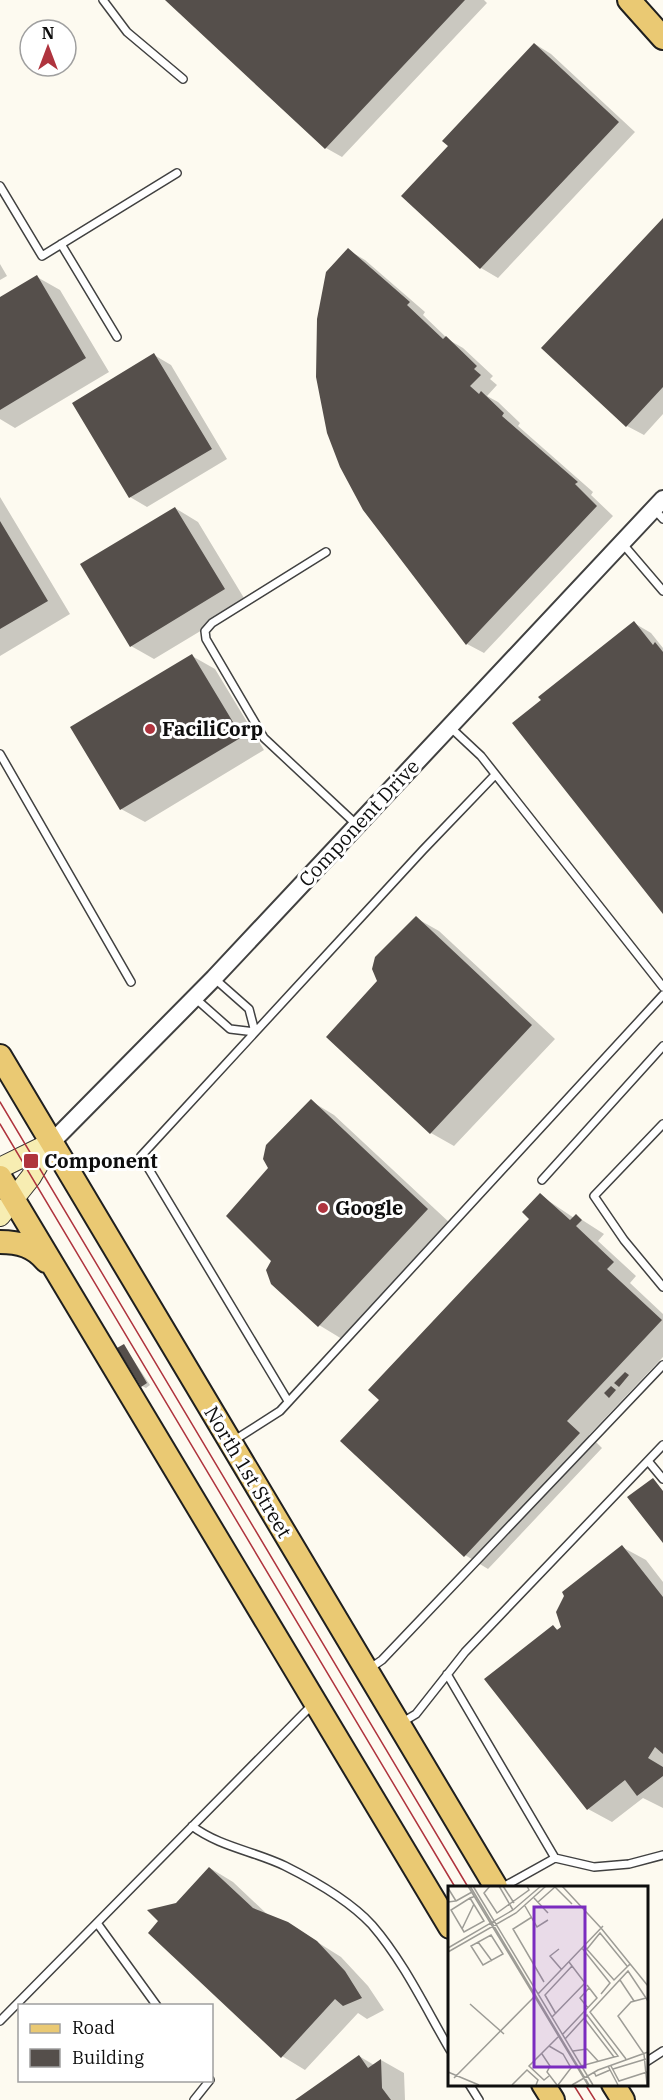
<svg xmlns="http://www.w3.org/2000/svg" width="663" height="2100" font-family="'IBM Plex Serif',serif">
  <rect width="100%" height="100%" fill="#fdfaf0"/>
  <path fill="#0003" d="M167 0H484L487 3 342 157 326 148Z
    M535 44 551 54 635 132 498 278 481 268 404 196 450 146Z
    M663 220V414L644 435 627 426Z
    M348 250 365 260 425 312 423 315 449 340 463 348 493 376 490 379 497 385 487 396 498 402 520 423 518 426 593 492 591 495 613 516 484 653 467 644Z
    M0 264 7 276 0 280Z
    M37 277 60 290 109 372 15 428 0 419V299Z
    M154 355 171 365 227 459 147 507 130 497Z
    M0 497 70 614 0 656Z
    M175 508 198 522 247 603 154 659 131 646Z
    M634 623 651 633 663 648V912Z
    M192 656 215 669 264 750 145 822 121 809Z
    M416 918 439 931 555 1039 454 1146 431 1133 379 981Z
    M311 1101 334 1115 451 1224 342 1339 319 1325 273 1260 270 1169Z
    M540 1195 574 1218 576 1216 604 1234 598 1241 636 1276 630 1283 663 1314V1357L589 1435 602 1448 488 1569 465 1555 381 1400 531 1219Z
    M124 1346 150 1385 146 1388 142 1386Z
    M622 1547 646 1560 663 1582V1808L643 1798 612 1822 588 1809 553 1627 559 1630Z
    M210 1868 233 1882 269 1916 287 1923 341 1957 368 1986 384 2010 367 2019 358 2013 305 2070 282 2056 176 1904Z
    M359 2056 374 2065 381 2060 404 2073 405 2100H298Z"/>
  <path fill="#554f4b" d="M165 0H465L325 149Z
    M534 43 619 122 480 269 401 196 448 146 442 141Z
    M663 218V387L626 427 541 348Z
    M348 248 410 302 407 305 443 339 446 336 477 366 474 369 481 375 470 386 479 394 481 391 504 413 502 416 578 482 575 484 597 506 466 645 363 510 340 467 327 433 316 377 317 319 326 272Z
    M37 275 86 358 0 410V297Z
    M154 353 212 449 129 498 72 403Z
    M175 507 225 589 130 647 80 564Z
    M0 521 48 601 0 629Z
    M634 621 653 645 655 642 663 652V914L512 723 541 700 538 697Z
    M192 654 242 737 120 810 70 727Z
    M416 916 532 1025 430 1134 326 1037 377 981 372 969 375 957Z
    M311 1099 428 1209 318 1327 271 1284 266 1270 271 1261 226 1216 268 1168 263 1159 266 1145Z
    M540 1193 570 1220 576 1214 582 1220 576 1226 614 1262 607 1269 662 1320 567 1421 580 1433 464 1557 340 1441 379 1400 368 1390 529 1219 522 1212Z
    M124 1344 147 1383 141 1387 117 1348Z
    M625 1372 629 1375 619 1387 614 1383Z
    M611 1386 616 1390 609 1398 604 1393Z
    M653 1478 663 1491V1543L627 1497Z
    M622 1545 663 1597V1754L655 1747 648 1758 663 1767V1776L637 1796 625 1780 587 1810 484 1679 553 1625 557 1630 561 1627 556 1612 564 1596 562 1592Z
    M209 1867 253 1908 288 1922 317 1941 345 1971 362 1998 343 2006 335 1999 281 2058 148 1933 158 1921 147 1910 176 1903Z
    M359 2055 368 2068 381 2059 382 2088 391 2100H295Z"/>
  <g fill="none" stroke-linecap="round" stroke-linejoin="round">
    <g stroke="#414141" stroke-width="10">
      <path id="service" d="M103 0 127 32 183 79
        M0 186 42 256 177 173
        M61 244 117 337
        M654 509 663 519
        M622 543 663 591
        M326 552 212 623 205 631 206 639 264 738 357 825
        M450 727 481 756 663 987
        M0 754 131 982
        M195 998 230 1029 255 1032 249 1009 215 979
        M663 1124 594 1196 624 1240 663 1287
        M542 1180 663 1046
        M288 1401 141 1156 423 850 494 776
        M233 1441 280 1411 663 995
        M648 1461 663 1479
        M369 1669 382 1660 663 1365
        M447 1674 555 1858
        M401 1723 416 1714 465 1652 663 1445
        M192 1826C220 1847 254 1851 285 1866 313 1880 351 1902 372 1925 404 1962 426 2009 450 2050
        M503 1887 555 1858 594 1867 629 1864 663 1855
        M97 1923 157 2006
        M0 2021 312 1705
        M646 2062 663 2051
        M469 2084 479 2100
        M194 2100 210 2080"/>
    </g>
    <g stroke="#414141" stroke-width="20">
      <path id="tertiary" d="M51 1143 214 978 663 499"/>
    </g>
    <g stroke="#303030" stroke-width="22">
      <path id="secondary" d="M0 1168 51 1143
        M0 1216 31 1177 51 1143"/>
    </g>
    <g stroke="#1f1f1f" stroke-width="26">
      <path id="primary" d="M629 0 663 38
        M0 1056 496 1887
        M0 1177 450 1927
        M0 1242C19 1242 34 1246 46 1261
        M543 2084 553 2100
        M613 2084 623 2100"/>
    </g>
    <use href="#service" stroke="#fff" stroke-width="7"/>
    <use href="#tertiary" stroke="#fff" stroke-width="16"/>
    <use href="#secondary" stroke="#f7edb2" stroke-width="20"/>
    <use href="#primary" stroke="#eac973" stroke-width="22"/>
    <path stroke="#af343e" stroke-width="1.5" d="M0 1102 468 1887
      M0 1124 455 1887
      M573 2084 583 2100
      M585 2084 595 2100"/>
  </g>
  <g fill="#af343e" stroke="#fff" stroke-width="2">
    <circle cx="150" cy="729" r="6"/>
    <rect x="23" y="1153" width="16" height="16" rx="3"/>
    <circle cx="323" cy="1208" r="6"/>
  </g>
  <g text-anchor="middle" stroke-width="6" stroke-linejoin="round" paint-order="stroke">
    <g font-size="20" font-weight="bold" fill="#0e0e0e" stroke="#fff" text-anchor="start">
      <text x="162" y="736">FaciliCorp</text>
      <text x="44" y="1168">Component</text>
      <text x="335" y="1215">Google</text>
    </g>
    <g font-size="20" fill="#0e0e0e" stroke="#fff">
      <text transform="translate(359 823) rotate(-47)" y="7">Component Drive</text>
      <text transform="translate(248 1472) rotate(59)" y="7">North 1st Street</text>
    </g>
  </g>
  <g transform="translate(448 1886)">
    <rect width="200" height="200" fill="#fdfaf0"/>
    <path fill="none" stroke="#9d9c96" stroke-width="1.5" d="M20 0 140 199M22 0 141 199M25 0 145 199M42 0 36 7 49 27 81 4 79 0M51 0 65 24M55 0 66 17M114 0 153 42 200 100M0 2 8 15 0 16M22 12 36 35 16 46 3 24 22 12 25 11 26 10M86 12 100 27M8 15 24 6M90 16 107 1 124 18M77 20 89 41 100 34M84 31 65 43 96 96M14 43 26 18M43 49 55 68 35 79 23 60ZM30 56 44 75M136 60 166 94 182 78M0 62 65 24 93 0M134 62 162 97 153 108M111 63 102 70 114 84M139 63 152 47 179 80M0 66 68 27 98 0M121 76 137 97M172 94 186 115M90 108 155 40M198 112 183 116 170 130 196 168 199 199M22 118 56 148M140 122 132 112 141 102M108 128 97 109 124 80M104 131 137 97M136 132 166 171M114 149 149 112 139 99M117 153 139 129 170 170 166 171M101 160 115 168 123 182 110 199M125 165 139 163 150 175M94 168 102 180 99 186 109 199M178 173 142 126 180 85 200 115M133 180 166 171M160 180 170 199M163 180 171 195 199 186M165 183 198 173M0 186 31 199M146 186 148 190 162 184M101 190 96 194 81 180 110 151M6 192 88 109M64 199 79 184 90 194 88 199M124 199 150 184 200 166"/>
    <path fill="#7b2cbf" fill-opacity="0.15" stroke="#7b2cbf" stroke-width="3" d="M86 21H137V181H86Z"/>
    <rect width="200" height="200" fill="none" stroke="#0e0e0e" stroke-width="3"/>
  </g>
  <rect x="18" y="2004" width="195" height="78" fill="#ffffff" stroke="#9f9f9f" stroke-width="1.5"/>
  <rect x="30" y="2024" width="30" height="9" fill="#eac973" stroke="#9f9f9f" stroke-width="1.5"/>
  <text x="72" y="2034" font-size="18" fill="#0e0e0e">Road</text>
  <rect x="30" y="2049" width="30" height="18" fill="#554f4b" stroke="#9f9f9f" stroke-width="1.5"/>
  <text x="72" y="2064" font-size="18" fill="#0e0e0e">Building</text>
  <g transform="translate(48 48)"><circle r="28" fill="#ffffff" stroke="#9f9f9f" stroke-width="1.5"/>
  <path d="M0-4.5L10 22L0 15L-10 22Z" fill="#af343e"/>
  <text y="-9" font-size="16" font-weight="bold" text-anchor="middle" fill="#0e0e0e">N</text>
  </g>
</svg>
